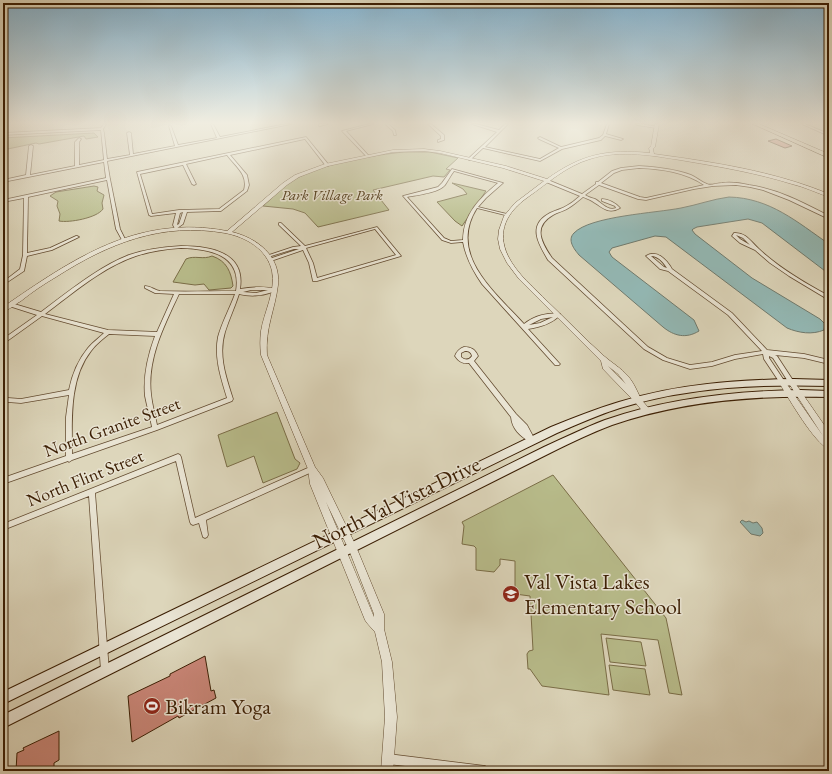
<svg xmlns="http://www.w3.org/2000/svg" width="832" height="774" font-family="'EB Garamond',serif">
  <rect width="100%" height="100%" fill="#ddd6bb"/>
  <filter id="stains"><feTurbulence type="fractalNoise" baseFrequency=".005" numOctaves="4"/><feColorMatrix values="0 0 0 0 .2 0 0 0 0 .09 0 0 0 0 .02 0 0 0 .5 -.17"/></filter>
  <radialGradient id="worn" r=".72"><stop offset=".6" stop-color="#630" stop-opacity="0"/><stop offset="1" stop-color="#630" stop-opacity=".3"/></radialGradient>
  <path fill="#b8bc8b" stroke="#7a6d47" d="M94 133 98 137 86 139 84 136 39 144 36 143 3 150V138Z
    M404 152H430L458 158 446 169 450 170 444 177 433 176 373 190 389 210 318 227 305 213 293 209 263 206C274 196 285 184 299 177 326 163 374 155 404 152Z
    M452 183 486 191 462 226 455 221 437 202 467 194 463 189Z
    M94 186 98 187 97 191 104 195 102 203 103 209C97 218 69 223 59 221L60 214 57 206 58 201 50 196 56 192Z
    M212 256C227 261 231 272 233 286L231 288 209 290 204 284 195 285 173 282 186 259C195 255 203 260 212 256Z
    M277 412 295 459 300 463 297 469 263 483 254 456 227 467 218 435Z
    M553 475 666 618 682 695 669 693 658 640 601 634 609 695 542 686 530 669H528L527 654 529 651 533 650 530 596 515 594V561L500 559V565L494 572 476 570V548L474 546 462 544 464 526 462 522Z
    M606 638 641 642 646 666 610 662Z
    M609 665 645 669 650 695 613 690Z"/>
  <path fill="#93b8b4" stroke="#707a6d" d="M729 197C770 198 797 222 829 244V274L762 223 748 219 697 227 693 229 692 230 695 234 752 278 820 319 825 324 824 330C812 335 799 333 787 328L666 237 655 236 612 248 609 252 612 257 694 320 699 331C686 339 674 336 663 327L579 255C574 249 567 240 574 233 590 216 656 213 681 208 697 205 713 199 729 197Z
    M742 520 746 522 749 521 753 523 757 522 762 528 763 533 760 536 751 534 740 522Z"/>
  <path fill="#ca8678" stroke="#3b1e03" d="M776 139 792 146 785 148 768 141Z
    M205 656 211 691 214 690 216 698 179 718 178 716 132 742 128 696 170 676V674Z
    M59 731V760L54 763V771H16L17 753 24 750 23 748Z"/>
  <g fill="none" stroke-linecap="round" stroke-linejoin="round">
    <g stroke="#644c31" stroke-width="1.5">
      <path id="minor" d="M104 124H106L103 129 104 133 107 159 130 155 127 133 129 132 131 133 133 154 175 146 169 126 170 125 171 126 178 145 217 138 211 124H213L220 137 286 124H291L107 161 110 179 120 229 125 239 124 240H122L116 229 107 180 28 197 27 253 50 248 76 236H77L79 237 52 250 27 256 24 271 3 285V282L20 269 23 255 24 198 3 202V200L106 178 104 162 3 182V180L26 175 29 146 31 145 33 146 30 175 75 166V142L79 138 81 139 79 142V165L104 160 101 130 3 135V133L101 128Z
        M319 124H328L320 126H319Z
        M369 124H373L346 131 368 155 369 156 367 157 342 131Z
        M385 124H388L395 130 396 135H394L393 131Z
        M428 124H431L444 135V140L438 142V140L441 139V136Z
        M472 124H476L499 130 505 124H508L485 147 540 159 559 148 539 139 538 138 540 137 561 147 599 138 603 135 607 124H609L606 134 623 139 621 140 605 136 601 140 562 149 540 161 483 148 470 160H469V158L497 132Z
        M636 124H642L657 127 656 128 637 125Z
        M802 124H805L829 134V136Z
        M306 137 328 164V166H326L305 139 230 155 247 175 249 185 247 191 221 211 187 212 183 224 176 229H175L173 225 176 213 151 216 149 215 137 172ZM227 155C236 167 248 174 244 190L219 209 179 210 152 214 140 174 183 165 192 184 194 185 196 184 186 164ZM183 212 179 224 177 225 180 213Z
        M639 166C656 167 675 169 691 175 696 177 701 182 707 184 710 186 717 183 722 183 731 182 740 183 749 185 778 189 804 203 829 216V219L789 200 763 190 750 187 736 185 713 186 694 189 646 200 638 199 599 185 585 195C588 197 592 198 595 199 602 203 607 211 616 208L615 206 602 201V199C608 199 616 203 620 208 608 215 602 207 592 201 590 200 586 198 583 197 579 200 575 204 570 207 565 211 558 212 553 215 532 227 542 243 552 258L648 347 667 358 690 365 712 362 735 355 762 351 728 315 668 271 660 269 646 256C657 249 667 260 672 269L732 313 767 350 804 354 829 360V364L804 358 775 355 777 356 794 382 793 383H789L773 358 769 356V358L785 382 784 383H780L764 359 763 354 735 359 712 366 690 369 663 360 644 349 548 260C538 243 527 225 550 213 556 210 562 209 568 205 572 203 576 199 580 196L546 182V180H548L582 194 596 184V182H598L612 171 621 168ZM639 168C662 169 685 172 704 185L646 198 640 197 601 183 614 173 622 170ZM651 256C658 256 663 262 667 268L664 267Z
        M452 169 503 183 486 198 478 207 507 214 505 215 477 208C447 255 496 293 524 324 534 316 548 312 560 314V315C552 324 540 327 528 329L559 363 560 364 559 365H555L482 284C473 271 466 258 463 242L451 243 442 240 403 196 438 187 442 183ZM454 171 498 183C480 198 463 214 463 240L451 241 444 238 407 197C418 195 438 193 445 185 448 181 450 176 454 171ZM553 317 540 323 529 325 541 319Z
        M279 223H281L305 246 377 227 401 256 317 281H313L309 263 303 250 271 261H269V259L299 249H294L268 257 266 256 293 247 301 246 279 225ZM375 229 396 255 317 278 313 263 306 248Z
        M734 233C746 232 751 242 759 249 779 268 805 283 829 296V300L789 276 770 263 755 250 740 243 732 236ZM736 235 743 238 750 245 740 239Z
        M181 246C210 246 246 252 240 289 252 287 264 286 276 289V290C266 296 251 297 239 294 235 307 229 319 225 332 218 355 226 377 233 399L232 401 157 430 72 460 69 462 68 461 3 484V478L66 456V417L69 395 21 403 8 402H6L5 400 6 398H8L21 399 69 390C72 375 78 360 88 348 93 342 99 338 104 333L42 316 3 344V339L37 315 9 306V304L11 303 41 312C68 292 98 267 129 255 146 249 164 247 181 246ZM181 248C209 249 242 254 236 291 210 291 185 292 160 291 154 290 151 286 145 286V288L155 293 174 294 157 332 108 330 45 314C73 293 103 267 136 256 151 251 166 249 181 248ZM251 290H268L256 293 243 292ZM179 294H235C230 308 222 322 218 337 214 358 221 378 227 398L157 425C155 415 152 404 151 394 147 359 164 326 179 294ZM109 334 155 336C148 355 143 376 145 396 147 406 150 417 152 427L72 454C72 420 69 379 91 351 96 344 103 339 109 334Z
        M464 347C471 347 475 349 478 356L474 361 516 414 527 425 535 440 534 442 532 443 530 442C520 436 512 429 511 417L469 363C463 364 459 362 455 356 457 351 459 349 464 347ZM465 351C469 351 471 352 472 356 470 359 468 360 464 359L461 357V353Z
        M178 454 180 455 181 457 195 518 310 467 312 466 314 467 315 469 314 471 206 520 208 535 207 537 205 538 203 537 199 523 193 525 191 524 190 522 176 461 95 493 109 671 108 674 105 675 102 674 101 671 89 496 3 530V524Z
        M388 754 485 766 488 768 490 771H448L388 764 385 762 383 759 385 756Z"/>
    </g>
    <g stroke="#644c31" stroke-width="1">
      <path id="tertiary" d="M655 124H659L655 147 653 149 654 154C713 162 773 171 829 194V197C817 193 805 187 792 184 757 173 721 167 686 161 655 156 620 149 590 159 566 166 548 183 528 197 507 212 496 231 508 256 517 274 534 288 548 302 567 320 585 339 604 356 612 363 621 368 628 376 634 383 637 391 641 399 644 403 648 407 651 411L650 413H644L635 402 603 369 601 361 519 279 507 263 500 249 498 239 499 230 504 216 515 203 544 181 503 168 440 153 424 151 393 152 328 166 299 177 287 185 232 232C257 238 281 256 278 285 275 310 265 328 267 355L315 467 323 478 355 544 384 614V629L392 662 397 717 393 771H381L385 717 382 662 375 632 367 623 365 620 310 484 308 469 261 355C260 347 260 339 261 331 264 312 276 291 272 271 267 249 246 237 225 233 162 222 109 243 56 277 44 284 32 292 21 301 15 304 9 310 3 312V307C73 259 137 214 227 231L283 183 295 175 325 164 393 150 424 149 440 151 506 166 547 179C582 154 607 149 650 153L649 148 651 146ZM608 366 618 374 626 384ZM326 502 349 550 374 614V617Z
        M782 379 784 380 823 436 788 382 789 380H793L829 432V449C815 444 789 399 780 384L779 382 780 380Z"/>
    </g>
    <g stroke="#3b1e03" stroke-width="2">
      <path id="secondary" d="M794 379 829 380V386C759 384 688 387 620 408 598 415 578 424 557 433L3 704V692L551 427C573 418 596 409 619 402 676 384 735 380 794 379Z
        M801 390 829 391V397C755 395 682 401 612 425 591 433 570 443 550 453L3 728V715L544 447C564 438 584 428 605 420 668 398 735 391 801 390Z"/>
    </g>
    <g stroke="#3b1e03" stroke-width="1">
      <path id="primary" d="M753 124H759L829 154V158Z"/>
    </g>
    <use href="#minor" fill="#e9e4d3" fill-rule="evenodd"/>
    <use href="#tertiary" fill="#e9e4d3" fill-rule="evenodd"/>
    <use href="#secondary" fill="#e9e4d3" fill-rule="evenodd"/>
    <use href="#primary" fill="#ddd6bb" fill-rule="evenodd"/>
  </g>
  <linearGradient id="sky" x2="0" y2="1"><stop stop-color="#86b6d3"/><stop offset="0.53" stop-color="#f0ede0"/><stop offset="1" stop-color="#f0ede0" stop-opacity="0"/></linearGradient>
  <rect width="832" height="232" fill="url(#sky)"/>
  <defs>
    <g id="school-disc" transform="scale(0.9)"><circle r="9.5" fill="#8f2418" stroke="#e9e4d3"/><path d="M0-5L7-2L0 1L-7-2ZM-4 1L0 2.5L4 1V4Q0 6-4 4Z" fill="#fff"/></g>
    <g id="stadium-disc" transform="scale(0.9)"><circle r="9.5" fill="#8f2418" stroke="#e9e4d3"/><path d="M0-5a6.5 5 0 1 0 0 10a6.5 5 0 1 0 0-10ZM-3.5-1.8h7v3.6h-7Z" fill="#fff"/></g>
  </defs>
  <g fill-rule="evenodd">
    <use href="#school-disc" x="511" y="594"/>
    <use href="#stadium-disc" x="152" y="706"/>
  </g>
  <g text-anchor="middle" stroke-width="3" stroke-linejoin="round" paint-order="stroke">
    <g font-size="15" font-style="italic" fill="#5a4625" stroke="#e9e4d3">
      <text x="332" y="200">Park Village Park</text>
    </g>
    <g font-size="18" fill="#3b1e03" stroke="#e9e4d3">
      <text transform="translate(112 427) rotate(-20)" y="6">North Granite Street</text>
      <text transform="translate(85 478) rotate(-22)" y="6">North Flint Street</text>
    </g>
    <g font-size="22" fill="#3b1e03" stroke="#e9e4d3">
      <text transform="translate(396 502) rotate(-26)" y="8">North Val Vista Drive</text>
    </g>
    <g font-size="22" fill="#3b1e03" stroke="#e9e4d3" text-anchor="start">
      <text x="524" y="589">Val Vista Lakes<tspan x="524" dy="25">Elementary School</tspan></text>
      <text x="165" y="714">Bikram Yoga</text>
    </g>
  </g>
  <rect width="832" height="774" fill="none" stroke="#ddd6bb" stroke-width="16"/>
  <rect x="4" y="4" width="824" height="766" fill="none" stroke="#3b1e03" stroke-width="2"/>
  <rect x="8" y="8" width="816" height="758" fill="none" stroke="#3b1e03"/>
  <rect width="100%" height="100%" filter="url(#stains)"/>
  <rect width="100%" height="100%" fill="url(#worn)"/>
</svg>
